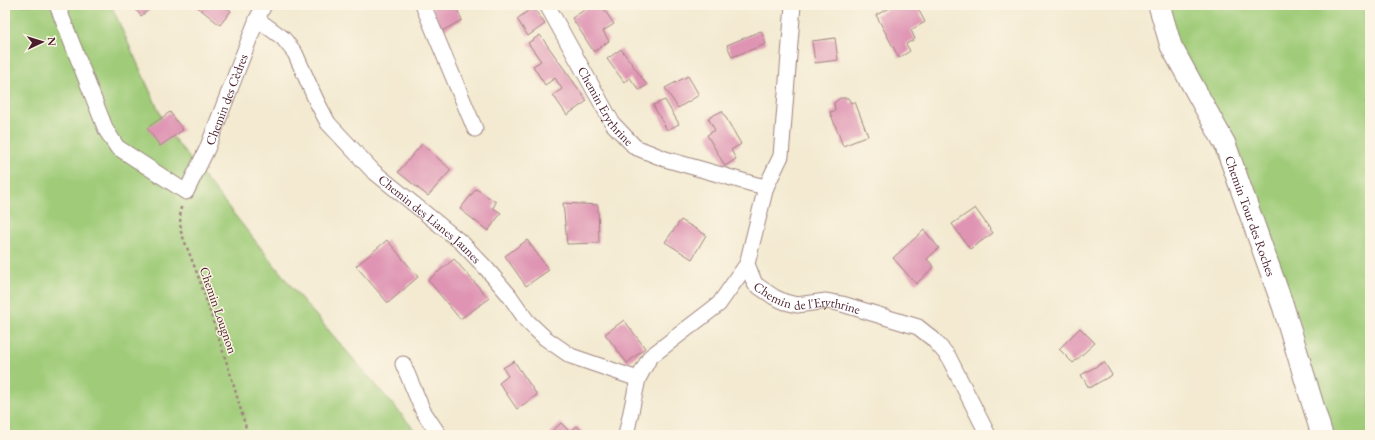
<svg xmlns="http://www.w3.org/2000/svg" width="1375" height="440" font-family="'EB Garamond',serif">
  <rect width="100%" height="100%" fill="#fcf5e5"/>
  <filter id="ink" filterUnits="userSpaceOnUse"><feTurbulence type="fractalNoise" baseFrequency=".025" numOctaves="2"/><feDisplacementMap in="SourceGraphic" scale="8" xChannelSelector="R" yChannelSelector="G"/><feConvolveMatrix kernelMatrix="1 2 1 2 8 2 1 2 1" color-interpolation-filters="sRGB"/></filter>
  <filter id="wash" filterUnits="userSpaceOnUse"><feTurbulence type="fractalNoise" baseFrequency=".012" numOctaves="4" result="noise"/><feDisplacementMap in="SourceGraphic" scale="16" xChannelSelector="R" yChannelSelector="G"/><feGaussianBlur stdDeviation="0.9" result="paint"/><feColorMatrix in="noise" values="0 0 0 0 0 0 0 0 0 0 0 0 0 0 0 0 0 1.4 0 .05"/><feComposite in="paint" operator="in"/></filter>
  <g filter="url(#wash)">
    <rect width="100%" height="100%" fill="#f3ead1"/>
    <path fill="#a0cc79" stroke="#757652" d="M5 5H111L168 131 299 296 419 435H5Z
      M1159 5H1370V435H1322L1283 306Z"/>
    <g id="blocks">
      <path fill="#df94b3" d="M132 5H155L141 16Z
        M195 5H224L231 11 220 25Z
        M431 5H455L462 20 442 31Z
        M592 5H601L614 24 603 31 609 41 594 52 572 18Z
        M896 5H916L925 22 911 30 915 39 906 44 910 51 899 58 876 15Z
        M533 7 545 24 528 36 517 19Z
        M761 31 766 44 732 57 727 45Z
        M540 35 587 101 567 115 553 95 562 89 555 78 545 85 533 66 541 61 528 43Z
        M835 38 838 60 815 63 812 41Z
        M621 49 647 85 639 90 630 78 624 82 607 59Z
        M688 76 699 95 678 108 665 88Z
        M840 98H848L851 103 855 102 868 136 843 146 830 112 835 111 834 103Z
        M665 100 679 124 667 130 653 105Z
        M722 111 741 144 731 150 736 159 725 166 707 135 715 130 708 118Z
        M170 112 183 130 160 146 147 128Z
        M422 144 451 170 428 196 398 172Z
        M476 189 496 202 493 208 501 213 488 231 460 209Z
        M563 203 598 205 599 243 567 244Z
        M975 208 993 233 970 249 952 224Z
        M681 220 706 235 692 259 665 242Z
        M924 230 939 248 927 259 934 267 916 284 893 258Z
        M387 240 418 277 388 303 356 266Z
        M527 240 549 270 526 286 505 256Z
        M454 259 489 299 460 319 428 280Z
        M624 320 645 348 627 363 605 334Z
        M1080 328 1095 343 1073 363 1059 349Z
        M514 361 537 395 517 409 499 383 508 376 503 368Z
        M1104 362 1112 375 1089 388 1081 375Z
        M561 423 570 432 577 426 586 435H548Z"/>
    </g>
  </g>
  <g filter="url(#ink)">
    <use href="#blocks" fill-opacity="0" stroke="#9e847e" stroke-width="1"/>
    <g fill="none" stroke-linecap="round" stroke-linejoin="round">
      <g stroke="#9e847e" stroke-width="17">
        <g id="street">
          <path id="s1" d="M57 5 106 130 117 147 186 192 207 149 257 19 264 5"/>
          <path d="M423 5 475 129"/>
          <path id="s2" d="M547 5 613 124 635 147 665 159 753 184 766 187"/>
          <path id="s3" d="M793 5 781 156 766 187 747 264 755 284 774 297 785 302 797 305 826 301 842 304 918 327 933 339 948 356 988 435"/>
          <path id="s4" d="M257 19 283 38 295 53 316 100 328 123 373 171 462 243 486 268 509 295 527 321 545 338 571 356 638 379"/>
          <path d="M403 364 423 411 439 435"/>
          <path d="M626 435 638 379 650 357 719 304 747 264"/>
        </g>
      </g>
      <g stroke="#9e847e" stroke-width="23">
        <g id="secondary">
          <path id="s5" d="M1159 5 1171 46 1225 144 1283 306 1322 435"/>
        </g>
      </g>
      <path stroke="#9e847e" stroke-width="2.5" stroke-dasharray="3 3" stroke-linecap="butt" d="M181 207 180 217 181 232 200 281 231 376 248 435"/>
      <use href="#street" stroke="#fff" stroke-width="15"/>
      <use href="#secondary" stroke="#fff" stroke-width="21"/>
    </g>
  </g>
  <g text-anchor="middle" stroke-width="3" stroke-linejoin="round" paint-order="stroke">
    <g font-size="13" fill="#4a1f2b" stroke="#fcf5e5">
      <text dy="5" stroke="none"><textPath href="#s1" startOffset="338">Chemin des Cèdres</textPath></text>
      <text dy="5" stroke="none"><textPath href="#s2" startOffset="117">Chemin Erythrine</textPath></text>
      <text dy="5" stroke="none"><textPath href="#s5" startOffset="231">Chemin Tour des Roches</textPath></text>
      <text dy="5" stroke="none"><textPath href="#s4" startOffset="269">Chemin des Lianes Jaunes</textPath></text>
      <text dy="5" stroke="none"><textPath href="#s3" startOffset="343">Chemin de l'Erythrine</textPath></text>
      <text transform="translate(219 310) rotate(71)" y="5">Chemin Lougnon</text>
    </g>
  </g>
  <rect width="1375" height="440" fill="none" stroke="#fcf5e5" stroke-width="20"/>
  <g transform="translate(42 42) rotate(86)" stroke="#fcf5e5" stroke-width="3" paint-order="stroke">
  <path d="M0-3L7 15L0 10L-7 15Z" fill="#4a1f2b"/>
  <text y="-6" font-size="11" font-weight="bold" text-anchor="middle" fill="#4a1f2b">N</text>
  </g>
</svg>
